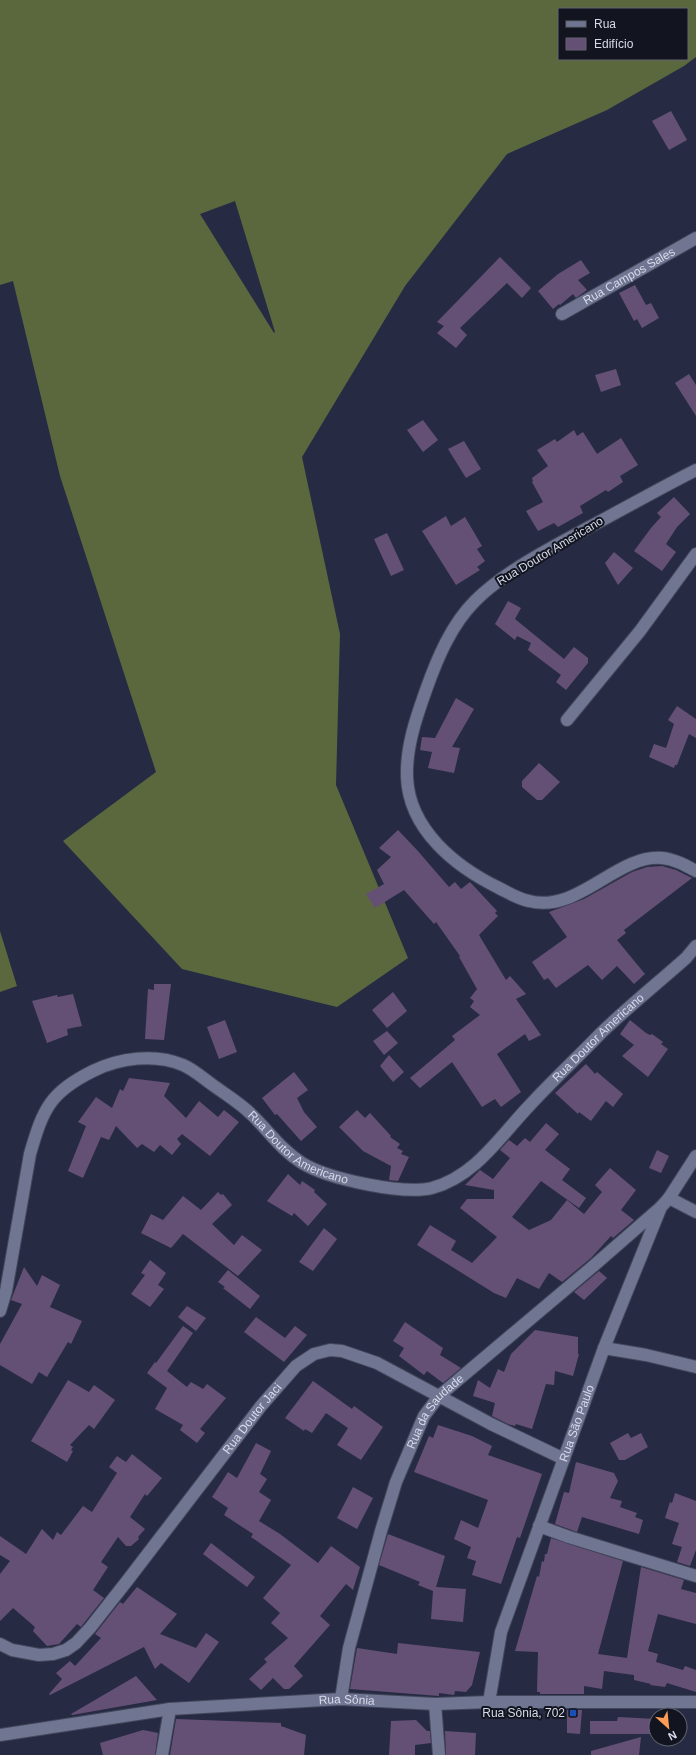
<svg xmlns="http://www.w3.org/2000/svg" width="696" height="1755" font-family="Helvetica,sans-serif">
  <rect width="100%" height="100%" fill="#262b43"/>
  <path fill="#5b683e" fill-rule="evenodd" d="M0 0H696V57L684 66 607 110 507 154 405 286 302 457 340 634 336 785 408 958 337 1007 182 969 63 841 156 772 60 476 13 281 0 285ZM559 9H687V59H559ZM235 201 275 332 274 333 200 214Z
    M0 931 17 986 0 992Z"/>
  <path fill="#655075" d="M671 111 687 140 669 150 652 121Z
    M500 257 531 288 522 298 507 283 460 328 467 335 456 348 437 333 444 326 437 322Z
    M581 260 590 273 578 280 587 290 576 298 573 294 560 305 559 304 553 309 538 291 558 274Z
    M635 285 646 305 651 303 659 318 642 328 637 319 634 321 619 293Z
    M616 369 621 385 601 392 595 375Z
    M689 374 696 385V416L675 383Z
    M423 420 438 440 423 452 407 430Z
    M574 430 577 436 583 432 597 454 621 438 638 465 620 476 623 482 608 492 606 490 580 506 583 513 558 527 554 523 538 531 526 511 543 502 532 482 533 481 532 478 548 466 537 450 555 439 557 442Z
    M464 441 481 469 466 478 448 449Z
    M674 497 690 514 677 527 666 544 676 552 662 571 634 551 651 528 661 517 657 513Z
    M446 516 451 526 465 517 482 546 477 549 485 561 477 567 480 570 456 585 422 531Z
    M387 533 404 570 391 576 374 539Z
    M614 552 633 568 618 585 605 563Z
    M508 601 521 608 515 619 564 659 574 647 588 658V663L566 690 556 682 561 675 528 650 531 643 517 636 515 640 495 624Z
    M456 698 474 709 452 747 460 748 454 773 428 768 432 752 420 750 422 737 435 738Z
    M677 706 696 719V738L689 734 677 765H675L674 768 649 757 654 744 666 748 674 724 668 720Z
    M539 763 560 782 542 800H537L522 787V781Z
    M398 830 417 850 449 887 455 882 461 889 470 882 497 911 495 913 498 916 479 935 506 980 510 976 526 994 516 999 541 1035 529 1041 525 1034 497 1054 521 1092 501 1107 495 1099 482 1107 452 1062 420 1088 410 1078 455 1040 452 1036 480 1015 470 1007 474 1001 470 998 477 989 459 957 460 956 436 922 434 924 404 890 375 908 366 894 384 884 377 870 391 857 379 848Z
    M662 866 676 870 692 878 624 930 626 933 617 940 645 974 634 984 617 966 602 980 588 965 556 988 548 978 544 980 532 962 567 937 549 912 584 899 632 872 647 867Z
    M154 984H171L164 1040 145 1039 148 989 154 990Z
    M393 992 407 1011 387 1028 372 1010Z
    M73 994 82 1026 67 1029 68 1035 47 1043 32 1001 57 995 58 997Z
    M225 1020 237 1052 219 1059 207 1027Z
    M630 1020 646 1033 650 1035 652 1034 663 1042 661 1044 668 1049 648 1077 622 1056 634 1045 620 1034Z
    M387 1031 398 1043 384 1055 373 1041Z
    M389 1055 404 1072 393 1082 380 1066Z
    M586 1064 595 1074 597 1072 623 1094 613 1107 606 1101 591 1121 579 1112 578 1114 555 1093Z
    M294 1072 308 1090 297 1098 304 1112 317 1127 301 1141 277 1114 275 1115 262 1098Z
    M129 1078 170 1083 164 1096 186 1118 199 1101 218 1117 224 1110 239 1122 210 1156 182 1134 177 1139 181 1144 172 1155 160 1145 154 1152 142 1144 137 1148 116 1126 109 1140 101 1137 83 1178 68 1171 86 1126 78 1122 96 1097 112 1108 120 1089 123 1091Z
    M357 1110 365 1118 370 1113 391 1136 390 1137 400 1144 397 1148 403 1151 401 1154 409 1157 398 1181 389 1180 391 1166 363 1151 339 1127Z
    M546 1123 559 1134 545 1150 570 1169 562 1180 586 1198 579 1208 541 1181 512 1217 529 1230 551 1220 567 1200 584 1214 602 1192 595 1185 610 1168 636 1190 621 1210 634 1220 613 1238 611 1236 591 1258 562 1282 549 1273 539 1289 517 1278 506 1298 494 1293 417 1245 430 1225 456 1241 451 1250 472 1263 497 1237 460 1208 467 1199H494V1190L465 1185 480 1170 493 1179 510 1158 500 1150 509 1140 517 1146 525 1138 530 1142Z
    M657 1150 669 1156 661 1173 649 1168Z
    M288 1174 300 1185 302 1181 315 1190 314 1192 327 1204 308 1226 294 1213 292 1216 267 1201Z
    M218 1192 221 1195 223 1194 232 1205 212 1224 234 1245 242 1235 262 1250 238 1276 183 1234 171 1248 141 1233 151 1214 163 1220 183 1196 201 1210Z
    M324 1228 337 1239 313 1271 299 1262Z
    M150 1260 166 1273 158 1285 164 1289 150 1307 131 1294 145 1275 141 1273Z
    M24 1267 37 1286 42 1275 60 1285 50 1307 82 1321 71 1344 68 1342 47 1377 39 1372 32 1384 0 1365V1344L22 1304 11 1300Z
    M228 1270 260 1296 250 1309 223 1288 225 1287 218 1282Z
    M599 1271 607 1278 584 1300 574 1292Z
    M187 1306 206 1318 196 1331 178 1317Z
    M256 1317 285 1338 295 1326 307 1335 284 1362 244 1332Z
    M405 1322 443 1348 440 1355 461 1368 443 1383 427 1371 424 1375 399 1356 404 1348 393 1341Z
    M183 1326 193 1333 167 1371 187 1387 191 1382 203 1389 207 1384 226 1398 200 1429 205 1433 197 1443 180 1430 183 1425 155 1409 167 1388 147 1373 155 1362 156 1363Z
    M535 1330 578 1337V1354H579L573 1376 555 1371 554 1385 546 1384 532 1429 516 1424 515 1426 508 1424 492 1416 495 1403 473 1396 478 1380 490 1388 498 1369 504 1372 511 1354Z
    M68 1380 89 1392 94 1385 115 1400 94 1429 89 1425 70 1445 73 1447 71 1450 73 1451 67 1462 31 1441Z
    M313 1381 352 1409 354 1406 383 1427 361 1460 337 1445 348 1428 326 1413 312 1433 305 1429 304 1431 285 1418Z
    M438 1425 472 1436 492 1446 488 1455 542 1474 520 1538 517 1537 501 1584 472 1575 476 1561 467 1558 471 1547 454 1539 461 1520 478 1528 488 1500 414 1472 429 1436 433 1438Z
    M628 1433 631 1438 641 1433 648 1447 625 1460H619L610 1443Z
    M256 1443 271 1451 260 1474 267 1479 259 1492 271 1500 259 1521 280 1534 318 1563 331 1546 360 1567 353 1590 346 1584 320 1616 330 1625 294 1666 303 1676 289 1689H284L273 1678 261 1690 249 1679 267 1662 264 1659 288 1638 271 1623 280 1613 263 1598 291 1565 251 1537 253 1534 224 1515 228 1508 212 1497 228 1472 237 1478Z
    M132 1454 162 1478 147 1496 145 1494 130 1517 145 1529 138 1537 139 1539 131 1546H126L118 1537 101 1562 108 1567 93 1590 104 1598 84 1623 81 1627 77 1624 59 1644 47 1646 33 1631 35 1627 13 1608 0 1621V1574L10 1561 0 1555V1536L26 1554 42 1529 53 1540 57 1532 61 1535 83 1506 92 1512 117 1473 109 1467 117 1456 126 1462Z
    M576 1462 614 1473 618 1481 610 1498 622 1501 620 1507 637 1513 635 1517 643 1520 639 1534 582 1517 577 1532 555 1524 564 1492 569 1493Z
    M353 1487 373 1498 357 1529 337 1518Z
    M675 1493 696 1501V1550L690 1566 677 1562 682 1547 672 1544 679 1523 665 1518 670 1502 672 1503Z
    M388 1534 445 1556 436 1587 466 1589 463 1622 431 1619 433 1591 418 1585 420 1582 379 1565Z
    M551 1538 623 1561 598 1654 627 1658 641 1567 684 1580 681 1589 696 1593V1624L658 1614 648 1651 658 1654 656 1662 683 1670 685 1666 696 1670V1692L667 1683 665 1687 650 1685 651 1684 634 1680V1675L604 1671 602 1689 584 1686V1694H540V1692H537L538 1652 515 1651 537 1576 539 1577 542 1561 544 1562 545 1554H547Z
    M211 1543 255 1577 247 1587 203 1554Z
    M137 1587 177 1614 160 1634 196 1648 206 1633 219 1642 189 1683 161 1663 155 1669 144 1647 50 1695 49 1694 62 1679 56 1673 70 1661 75 1666 101 1638 95 1634 120 1602 123 1604Z
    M398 1643 480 1652 472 1685 466 1692 455 1691 454 1695 439 1693V1696L350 1689 357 1648 397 1654Z
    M136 1676 157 1700 72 1715 71 1714Z
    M567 1710H582L580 1734 567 1733Z
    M618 1717 656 1719V1734H590V1721H617Z
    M176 1719 281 1723V1726L306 1735 304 1755H170Z
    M416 1720 427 1731H430L431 1743 415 1745V1755H389L391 1721Z
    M143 1730 158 1733 155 1755H103L100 1743Z
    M445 1731 476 1733 475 1755H446Z
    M641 1737 639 1755H591V1751Z"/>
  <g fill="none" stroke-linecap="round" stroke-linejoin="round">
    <g stroke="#43475b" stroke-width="14">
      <g id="street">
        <path id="s1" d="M562 314 696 238"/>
        <path d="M696 470C662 487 629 506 595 524 556 545 506 570 475 601 451 625 437 659 426 690 416 718 406 747 407 777 409 830 456 867 499 888 509 893 518 899 529 901 578 914 617 854 662 858 674 859 685 865 696 871"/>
        <path d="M567 720 640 631 696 554"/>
        <path d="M669 1198 696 1212"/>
        <path id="s2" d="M0 1311 6 1291 30 1154C43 1109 50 1092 93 1071 119 1058 155 1053 183 1065 195 1070 206 1081 217 1088 228 1096 241 1104 251 1114 268 1130 281 1150 302 1163 328 1179 403 1195 432 1188 476 1176 501 1135 530 1105 553 1080 578 1057 601 1033 628 1007 658 983 686 958L696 946"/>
        <path d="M604 1348 646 1355 696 1367"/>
        <path d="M539 1526 569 1537 696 1576"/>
        <path id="s3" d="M0 1644 12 1650 39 1655 53 1654 66 1650 76 1643 90 1628 127 1581 261 1406 296 1366 314 1354 330 1350 342 1351 377 1363 491 1424 564 1459"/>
        <path id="s4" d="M341 1699 349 1648 381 1531 396 1482 424 1416 439 1396 591 1268 661 1207"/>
        <path id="s5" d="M489 1702 501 1632 604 1348 661 1207 669 1198 696 1156"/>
        <path d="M435 1704 439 1755"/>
        <path id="s6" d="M0 1735 170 1709 341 1699 435 1704 489 1702H696"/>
        <path d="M162 1755 170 1709"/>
      </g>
    </g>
    <use href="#street" stroke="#707692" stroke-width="12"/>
  </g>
  <rect fill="#1a4fb4" stroke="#12151f" stroke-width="1.5" x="569" y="1709" width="8" height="8" rx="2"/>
  <g text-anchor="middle" stroke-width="4" stroke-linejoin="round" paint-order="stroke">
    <g font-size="12" fill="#d6dae9" stroke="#12151f">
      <text dy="4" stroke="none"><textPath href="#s1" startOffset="77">Rua Campos Sales</textPath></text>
      <text transform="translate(550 551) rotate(-31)" y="4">Rua Doutor Americano</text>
      <text dy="4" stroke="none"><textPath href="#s2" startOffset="877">Rua Doutor Americano</textPath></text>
      <text dy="4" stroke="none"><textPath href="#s2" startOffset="505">Rua Doutor Americano</textPath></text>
      <text dy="4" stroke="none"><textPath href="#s4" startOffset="306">Rua da Saudade</textPath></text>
      <text dy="4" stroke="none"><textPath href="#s3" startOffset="366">Rua Doutor Jaci</textPath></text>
      <text dy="4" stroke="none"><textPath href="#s5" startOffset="293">Rua São Paulo</textPath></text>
      <text dy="4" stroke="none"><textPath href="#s6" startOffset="349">Rua Sônia</textPath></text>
    </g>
    <g font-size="12" fill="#d6dae9" stroke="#12151f" text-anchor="end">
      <text x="565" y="1717">Rua Sônia, 702</text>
    </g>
  </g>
  <rect x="558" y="8" width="130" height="52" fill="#12151f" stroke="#606470"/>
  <rect x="566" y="21" width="20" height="6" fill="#707692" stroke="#606470"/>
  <text x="594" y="28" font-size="12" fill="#d6dae9">Rua</text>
  <rect x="566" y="38" width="20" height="12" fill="#655075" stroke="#606470"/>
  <text x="594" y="48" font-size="12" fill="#d6dae9">Edifício</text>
  <g transform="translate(668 1727) rotate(153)"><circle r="19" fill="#12151f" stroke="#606470"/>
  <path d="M0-3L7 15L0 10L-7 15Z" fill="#fd9d55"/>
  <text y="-6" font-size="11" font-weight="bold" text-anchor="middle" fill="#d6dae9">N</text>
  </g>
</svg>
